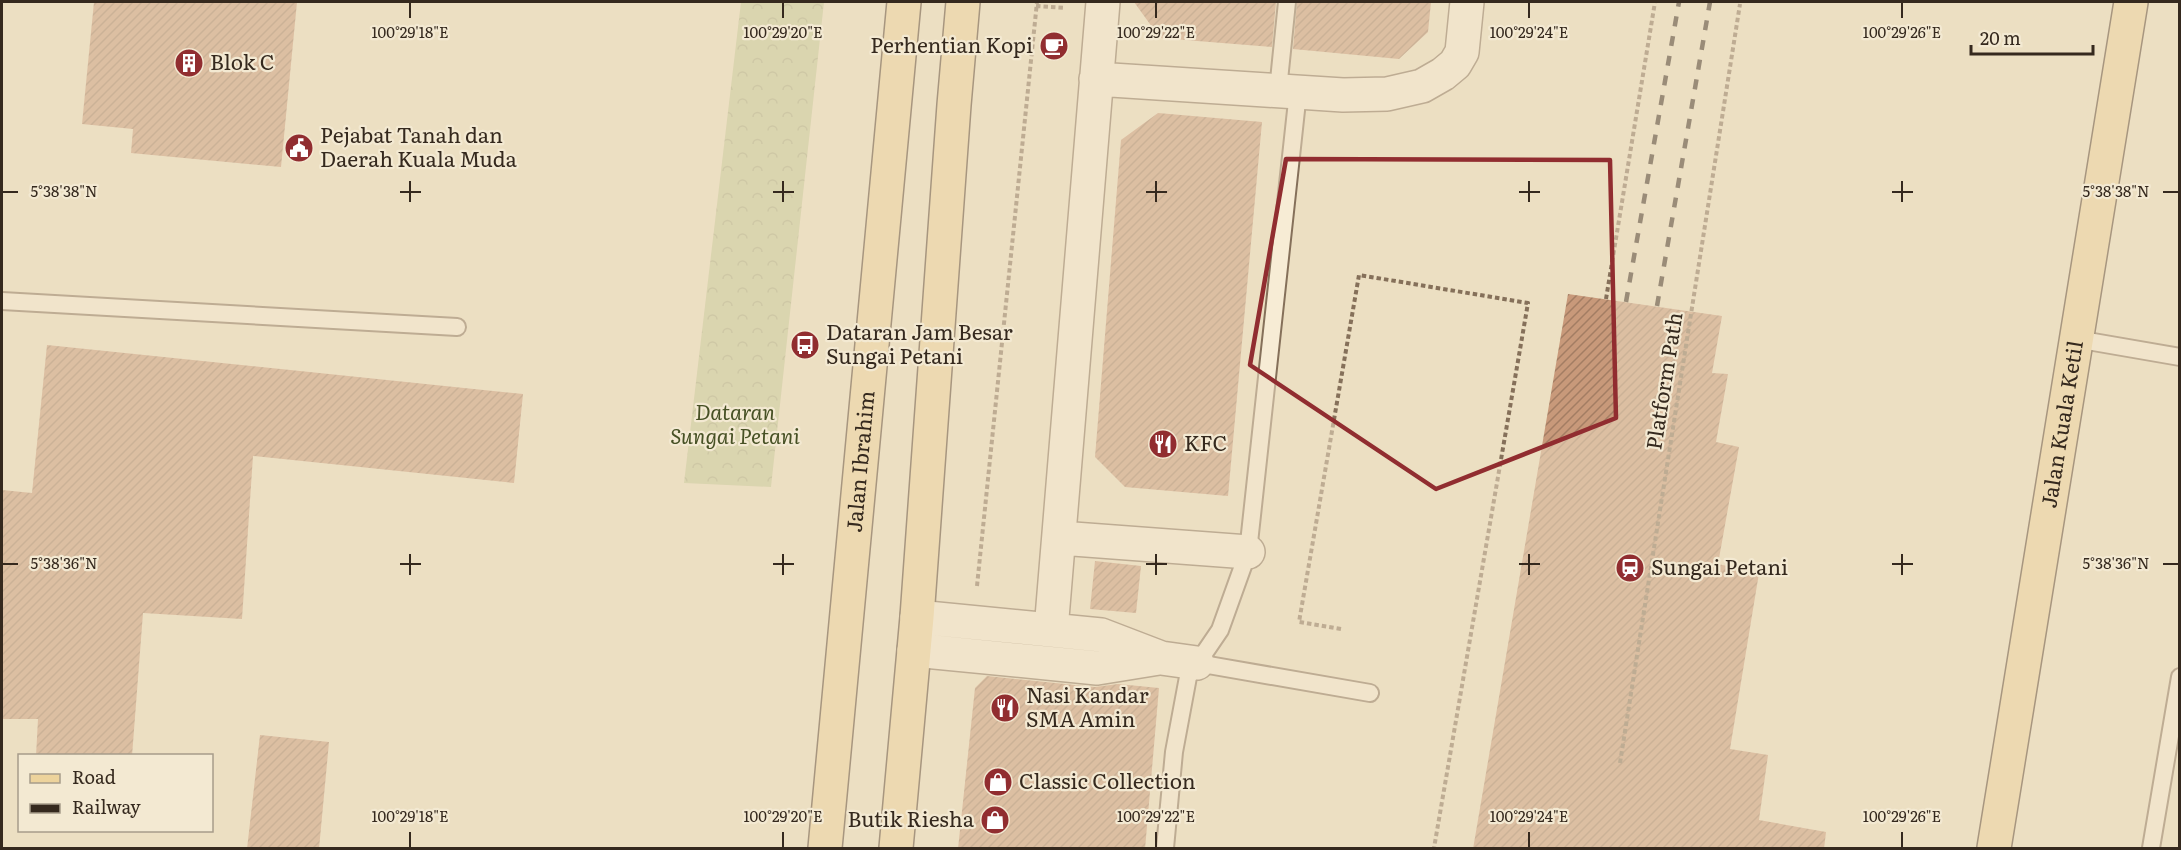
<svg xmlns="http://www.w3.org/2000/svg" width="2181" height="850" font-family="Literata,serif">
  <defs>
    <pattern id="forest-crowns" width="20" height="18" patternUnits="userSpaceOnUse" patternTransform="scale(1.5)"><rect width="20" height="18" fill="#c4c997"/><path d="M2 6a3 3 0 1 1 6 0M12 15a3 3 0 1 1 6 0" fill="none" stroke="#a9ad82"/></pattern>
    <pattern id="building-hatch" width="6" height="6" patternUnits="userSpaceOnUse" patternTransform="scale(1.5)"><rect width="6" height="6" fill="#c8997a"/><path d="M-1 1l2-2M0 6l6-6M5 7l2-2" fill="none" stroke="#a37d63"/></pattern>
  </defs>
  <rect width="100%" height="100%" fill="#ecdfc2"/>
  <path fill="url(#forest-crowns)" d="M741 2H824L771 487 684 483Z"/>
  <path fill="url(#building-hatch)" d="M94 2H297L281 167 131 153 133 129 82 124Z
    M1134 2H1276L1272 47 1160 38Z
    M1297 2H1431L1428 32 1399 59 1293 49Z
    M1158 113 1262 122 1228 496 1125 487 1095 457 1121 140Z
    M1568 294 1722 316 1712 373 1728 374 1716 442 1739 447 1718 564 1759 573 1730 749 1768 755 1759 820 1826 832 1824 849H1473Z
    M47 345 523 394 514 483 253 456 242 619 143 613 132 756H36L38 719H2V490L32 493Z
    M1095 561 1141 566 1136 613 1090 609Z
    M987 676 1095 687 1118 684 1159 688 1145 849H958L975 688Z
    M260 735 329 742 319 849H247Z"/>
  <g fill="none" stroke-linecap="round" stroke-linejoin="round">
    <g stroke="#85705a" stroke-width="20">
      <path id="service" d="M1278 90 1287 2
        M2 301 457 327
        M2076 339 2180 357
        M1197 663 1370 693
        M1165 848 1174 752 1188 677 1220 630 1248 552 1298 92
        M2151 848 2180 677"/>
    </g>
    <g stroke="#85705a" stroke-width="36">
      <path id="minor" d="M1096 79 1343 95 1387 94 1422 86 1443 74 1455 64 1462 52 1467 2
        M1060 538 1248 552
        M917 617 1101 635 1161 658 1197 663
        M1051 630 1103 2
        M914 650 1097 668 1159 658"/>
    </g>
    <g stroke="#533f2e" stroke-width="36">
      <g id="primary">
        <path id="s1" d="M825 848 904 2"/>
        <path d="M896 848 917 617 954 105 963 2"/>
        <path id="s2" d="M1994 848 2131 2"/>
      </g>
    </g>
    <path stroke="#85705a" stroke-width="4" stroke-dasharray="4.5 3" stroke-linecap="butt" d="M1036 6 1065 8
      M1606 299 1655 2
      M977 586 1037 2
      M1341 629 1299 622 1359 275 1528 303 1434 848
      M1620 763 1740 4"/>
    <use href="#service" stroke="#f7ecd5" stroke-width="16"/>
    <use href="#minor" stroke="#f7ecd5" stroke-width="33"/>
    <use href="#primary" stroke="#edd39c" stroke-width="33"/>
    <path stroke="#35291e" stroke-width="4.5" stroke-dasharray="10 10" stroke-linecap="butt" d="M1626 302 1679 2
      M1657 306 1710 2"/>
  </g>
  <path d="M0 0H2181V850H0ZM1286 159 1610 160 1616 418 1436 489 1250 365Z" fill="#ecdfc2" fill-opacity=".55" fill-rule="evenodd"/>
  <path fill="none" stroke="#912d30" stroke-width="4.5" stroke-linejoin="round" d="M1286 159 1610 160 1616 418 1436 489 1250 365Z"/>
  <path fill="none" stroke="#35291e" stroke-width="2" d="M410 3V18M783 3V18M1156 3V18M1529 3V18M1902 3V18M410 181V202M783 181V202M1156 181V202M1529 181V202M1902 181V202M3 192H18M400 192H421M773 192H794M1146 192H1167M1519 192H1540M1892 192H1913M2163 192H2178M410 554V575M783 554V575M1156 554V575M1529 554V575M1902 554V575M3 564H18M400 564H421M773 564H794M1146 564H1167M1519 564H1540M1892 564H1913M2163 564H2178M410 832V847M783 832V847M1156 832V847M1529 832V847M1902 832V847"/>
  <defs>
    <g id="cafe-disc" transform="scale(1.5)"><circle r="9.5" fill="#912d30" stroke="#f3e9d2"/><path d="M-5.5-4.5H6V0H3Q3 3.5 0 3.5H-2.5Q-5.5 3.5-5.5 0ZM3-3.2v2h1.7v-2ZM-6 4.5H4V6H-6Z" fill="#fff"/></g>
    <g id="building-disc" transform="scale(1.5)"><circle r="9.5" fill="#912d30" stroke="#f3e9d2"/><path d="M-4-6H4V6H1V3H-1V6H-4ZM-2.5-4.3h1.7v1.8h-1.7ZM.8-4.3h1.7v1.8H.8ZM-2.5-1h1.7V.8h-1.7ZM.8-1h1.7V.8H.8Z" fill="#fff"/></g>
    <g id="civic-disc" transform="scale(1.5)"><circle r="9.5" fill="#912d30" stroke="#f3e9d2"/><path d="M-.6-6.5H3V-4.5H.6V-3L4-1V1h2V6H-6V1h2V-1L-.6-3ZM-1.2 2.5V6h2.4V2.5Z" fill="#fff"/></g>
    <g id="bus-disc" transform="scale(1.5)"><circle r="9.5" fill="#912d30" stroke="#f3e9d2"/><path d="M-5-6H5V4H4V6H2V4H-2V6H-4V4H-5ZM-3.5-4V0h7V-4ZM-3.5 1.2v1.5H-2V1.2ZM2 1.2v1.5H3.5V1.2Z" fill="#fff"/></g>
    <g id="restaurant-disc" transform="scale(1.5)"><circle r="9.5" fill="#912d30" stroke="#f3e9d2"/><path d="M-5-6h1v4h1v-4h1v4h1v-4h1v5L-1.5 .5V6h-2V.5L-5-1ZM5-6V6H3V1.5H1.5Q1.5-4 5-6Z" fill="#fff"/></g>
    <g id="station-disc" transform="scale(1.5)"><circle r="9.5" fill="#912d30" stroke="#f3e9d2"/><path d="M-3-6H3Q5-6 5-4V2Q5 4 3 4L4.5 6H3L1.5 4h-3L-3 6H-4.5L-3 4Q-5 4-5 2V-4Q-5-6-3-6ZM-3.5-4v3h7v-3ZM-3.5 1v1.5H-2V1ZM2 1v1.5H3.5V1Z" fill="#fff"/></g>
    <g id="shop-disc" transform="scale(1.5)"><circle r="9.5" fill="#912d30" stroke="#f3e9d2"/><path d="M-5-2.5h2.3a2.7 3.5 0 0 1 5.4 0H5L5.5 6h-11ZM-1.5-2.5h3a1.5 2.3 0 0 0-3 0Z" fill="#fff"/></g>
  </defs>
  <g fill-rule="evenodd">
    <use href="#cafe-disc" x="1054" y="46"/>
    <use href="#building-disc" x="189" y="63"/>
    <use href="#civic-disc" x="299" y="148"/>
    <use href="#bus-disc" x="805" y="345"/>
    <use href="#restaurant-disc" x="1163" y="444"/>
    <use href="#station-disc" x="1630" y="568"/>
    <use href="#restaurant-disc" x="1005" y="708"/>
    <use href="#shop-disc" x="998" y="782"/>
    <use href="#shop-disc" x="995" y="820"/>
  </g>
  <g text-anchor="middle" stroke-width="4.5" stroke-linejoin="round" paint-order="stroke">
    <g font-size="21" fill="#35291e" stroke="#f3e9d2" text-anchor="start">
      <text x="1033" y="53" text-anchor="end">Perhentian Kopi</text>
      <text x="210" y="70">Blok C</text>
      <text x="320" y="143">Pejabat Tanah dan<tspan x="320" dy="24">Daerah Kuala Muda</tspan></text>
      <text x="826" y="340">Dataran Jam Besar<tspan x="826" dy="24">Sungai Petani</tspan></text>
      <text x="1184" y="451">KFC</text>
      <text x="1651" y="575">Sungai Petani</text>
      <text x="1026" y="703">Nasi Kandar<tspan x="1026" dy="24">SMA Amin</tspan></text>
      <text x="1019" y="789">Classic Collection</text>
      <text x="974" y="827" text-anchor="end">Butik Riesha</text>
    </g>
    <g font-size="21" fill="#35291e" stroke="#f3e9d2">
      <text transform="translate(1665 381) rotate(-81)" y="7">Platform Path</text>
      <text dy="7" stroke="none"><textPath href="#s2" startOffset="429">Jalan Kuala Ketil</textPath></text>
      <text dy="7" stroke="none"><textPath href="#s1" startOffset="388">Jalan Ibrahim</textPath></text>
    </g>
    <g font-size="21" font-style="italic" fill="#475125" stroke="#f3e9d2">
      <text x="735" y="420">Dataran<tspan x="735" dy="24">Sungai Petani</tspan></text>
    </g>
  </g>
  <g font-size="15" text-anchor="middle" fill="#35291e" stroke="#f3e9d2" stroke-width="4.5" stroke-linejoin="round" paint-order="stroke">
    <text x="410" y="38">100°29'18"E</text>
    <text x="783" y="38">100°29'20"E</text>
    <text x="1156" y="38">100°29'22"E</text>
    <text x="1529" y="38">100°29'24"E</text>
    <text x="1902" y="38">100°29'26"E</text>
    <text x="64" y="197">5°38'38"N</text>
    <text x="2116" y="197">5°38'38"N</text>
    <text x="64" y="569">5°38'36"N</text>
    <text x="2116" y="569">5°38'36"N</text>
    <text x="410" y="822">100°29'18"E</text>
    <text x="783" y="822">100°29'20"E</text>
    <text x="1156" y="822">100°29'22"E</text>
    <text x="1529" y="822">100°29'24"E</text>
    <text x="1902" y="822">100°29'26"E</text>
  </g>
  <rect width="2181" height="850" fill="none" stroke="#35291e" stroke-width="6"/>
  <rect x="18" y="754" width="195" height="78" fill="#f3e9d2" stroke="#a79c8a" stroke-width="1.5"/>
  <rect x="30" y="774" width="30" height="9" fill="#edd39c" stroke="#a79c8a" stroke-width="1.5"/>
  <text x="72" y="784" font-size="18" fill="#35291e">Road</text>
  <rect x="30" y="804" width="30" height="9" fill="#35291e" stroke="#a79c8a" stroke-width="1.5"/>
  <text x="72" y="814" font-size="18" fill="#35291e">Railway</text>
  <path d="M1971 45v9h122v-9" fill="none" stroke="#35291e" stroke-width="3"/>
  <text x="1980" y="45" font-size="18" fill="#35291e" stroke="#f3e9d2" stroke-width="4.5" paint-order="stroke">20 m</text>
</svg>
